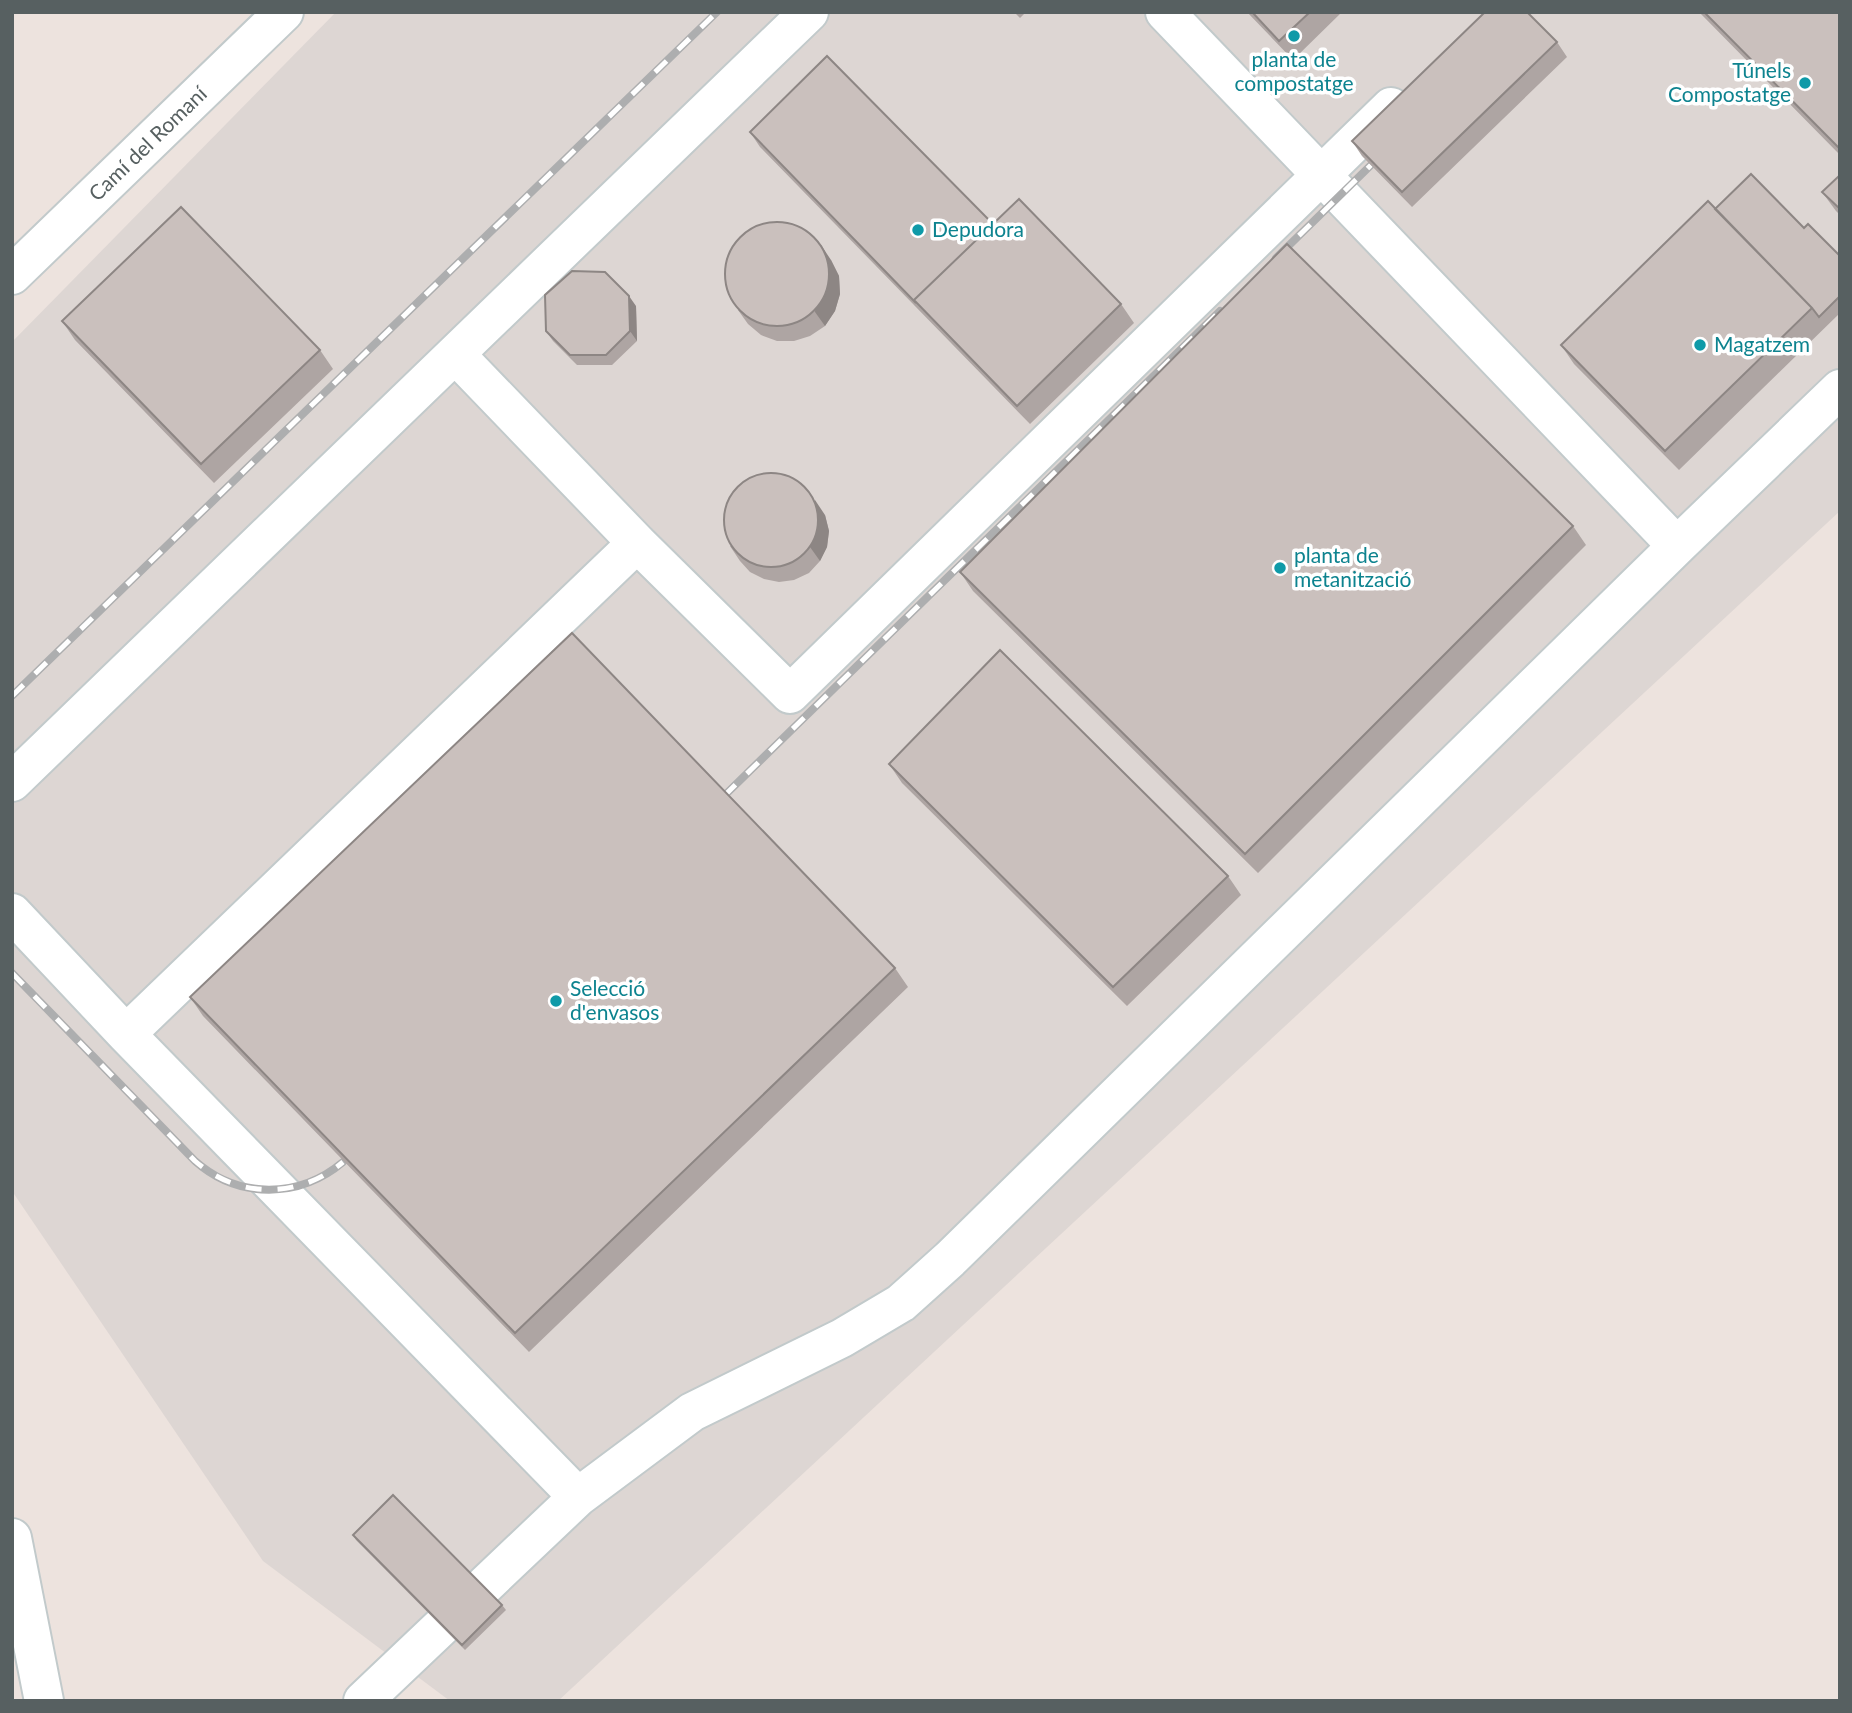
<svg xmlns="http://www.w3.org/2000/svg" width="1852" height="1713" font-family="Lato,sans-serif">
  <rect width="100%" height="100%" fill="#ede3de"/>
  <path fill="#ddd6d3" d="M336 12H1840V511L558 1701H450L263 1561 12 1191V342Z"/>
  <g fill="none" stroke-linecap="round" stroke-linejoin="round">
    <g stroke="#c2cacb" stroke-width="42">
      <path id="minor" d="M1165 12 1677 546
        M12 275 284 12
        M456 355 637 543
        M12 782 809 12
        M12 913 126 1034
        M578 1497 126 1034 637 543 790 694 1391 107
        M12 1538 44 1701
        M363 1701 578 1497 692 1412 842 1338 901 1303 950 1259 1677 546 1840 389"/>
    </g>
    <use href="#minor" stroke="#fff" stroke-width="38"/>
    <g stroke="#adaeaf" stroke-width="8">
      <path id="rail" d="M1276 258 1371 165
        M12 696 717 12
        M724 796 1220 311
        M12 973 195 1161C238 1199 299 1199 343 1162"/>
    </g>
    <use href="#rail" stroke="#fff" stroke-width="5" stroke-dasharray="16" stroke-linecap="butt"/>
  </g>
  <path fill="#aea5a3" d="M1014 12H1026L1020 18Z
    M1247 12H1342L1293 60Z
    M1699 12H1840V155Z
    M1557 42 1567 57 1412 207 1362 156 1352 141Z
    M750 132 993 224 1121 304 1134 323 1030 424 760 147Z
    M1840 175V215L1836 211 1822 192Z
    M1715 209 1840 256V313L1679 470 1574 364 1561 345Z
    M831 260 839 276 840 294 835 311 825 326 810 336 794 341H777L761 335 748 324 738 310Z
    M636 306 637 341 612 365H577L553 341 546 331Z
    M62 321 320 350 333 369 214 483 75 340Z
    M825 515 829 531 827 547 820 561 809 573 794 580 779 582 764 579 750 572 740 561 730 546Z
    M1573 526 1586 545 1258 873 973 591 960 572Z
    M889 764 1228 876 1241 895 1127 1006 902 783Z
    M895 968 908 987 529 1352 203 1016 190 997Z
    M353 1535 502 1605 506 1610 465 1650 356 1540Z"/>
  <path fill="#8d8684" d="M821 245 831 260 839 276 840 294 835 311 825 326 815 312Z
    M629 296 636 306 637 341 630 331Z
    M815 500 825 515 829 531 827 547 820 561 810 547Z"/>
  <path fill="#cac0bd" stroke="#8d8684" stroke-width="2" d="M1252 12H1310L1279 41Z
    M1485 12H1527L1557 42 1402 192 1352 141Z
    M1704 12H1840V149Z
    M827 56 993 224 914 300 916 303 750 132Z
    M1751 174 1804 228 1808 224 1840 256V296L1819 317 1812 308 1715 209Z
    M1840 175V209L1822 192Z
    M1019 199 1121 304 1017 406 914 300Z
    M1708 201 1812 308 1665 451 1561 345Z
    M181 207 320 350 201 464 62 321Z
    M725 274a52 52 0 1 1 104 0a52 52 0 1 1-104 0Z
    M1287 244 1573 526 1245 854 960 572Z
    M572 271 605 272 629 296 630 331 606 355H570L546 331 545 295Z
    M724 520a47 47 0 1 1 94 0a47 47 0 1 1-94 0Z
    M572 633 895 968 515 1333 190 997Z
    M1000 650 1228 876 1113 987 889 764Z
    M393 1495 502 1605 462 1645 353 1535Z"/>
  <g fill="#0f9aa8" stroke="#fff" stroke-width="2.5">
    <circle cx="1294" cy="36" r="7"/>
    <circle cx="1805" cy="83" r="7"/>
    <circle cx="918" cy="230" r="7"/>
    <circle cx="1700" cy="345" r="7"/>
    <circle cx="1280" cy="568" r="7"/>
    <circle cx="556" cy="1001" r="7"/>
  </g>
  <g text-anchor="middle" stroke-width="7" stroke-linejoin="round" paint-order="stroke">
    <g font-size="21" fill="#0d838f" stroke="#fff" text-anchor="start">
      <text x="1294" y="67" text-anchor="middle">planta de<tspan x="1294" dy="24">compostatge</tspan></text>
      <text x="1791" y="78" text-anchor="end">Túnels<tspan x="1791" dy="24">Compostatge</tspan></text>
      <text x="932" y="237">Depudora</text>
      <text x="1714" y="352">Magatzem</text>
      <text x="1294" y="563">planta de<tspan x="1294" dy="24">metanització</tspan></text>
      <text x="570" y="996">Selecció<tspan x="570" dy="24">d'envasos</tspan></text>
    </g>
    <g font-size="21" fill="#576061" stroke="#fff">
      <text transform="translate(148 144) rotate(-44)" y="7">Camí del Romaní</text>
    </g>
  </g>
  <rect width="1852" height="1713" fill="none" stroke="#576061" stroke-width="28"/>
</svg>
